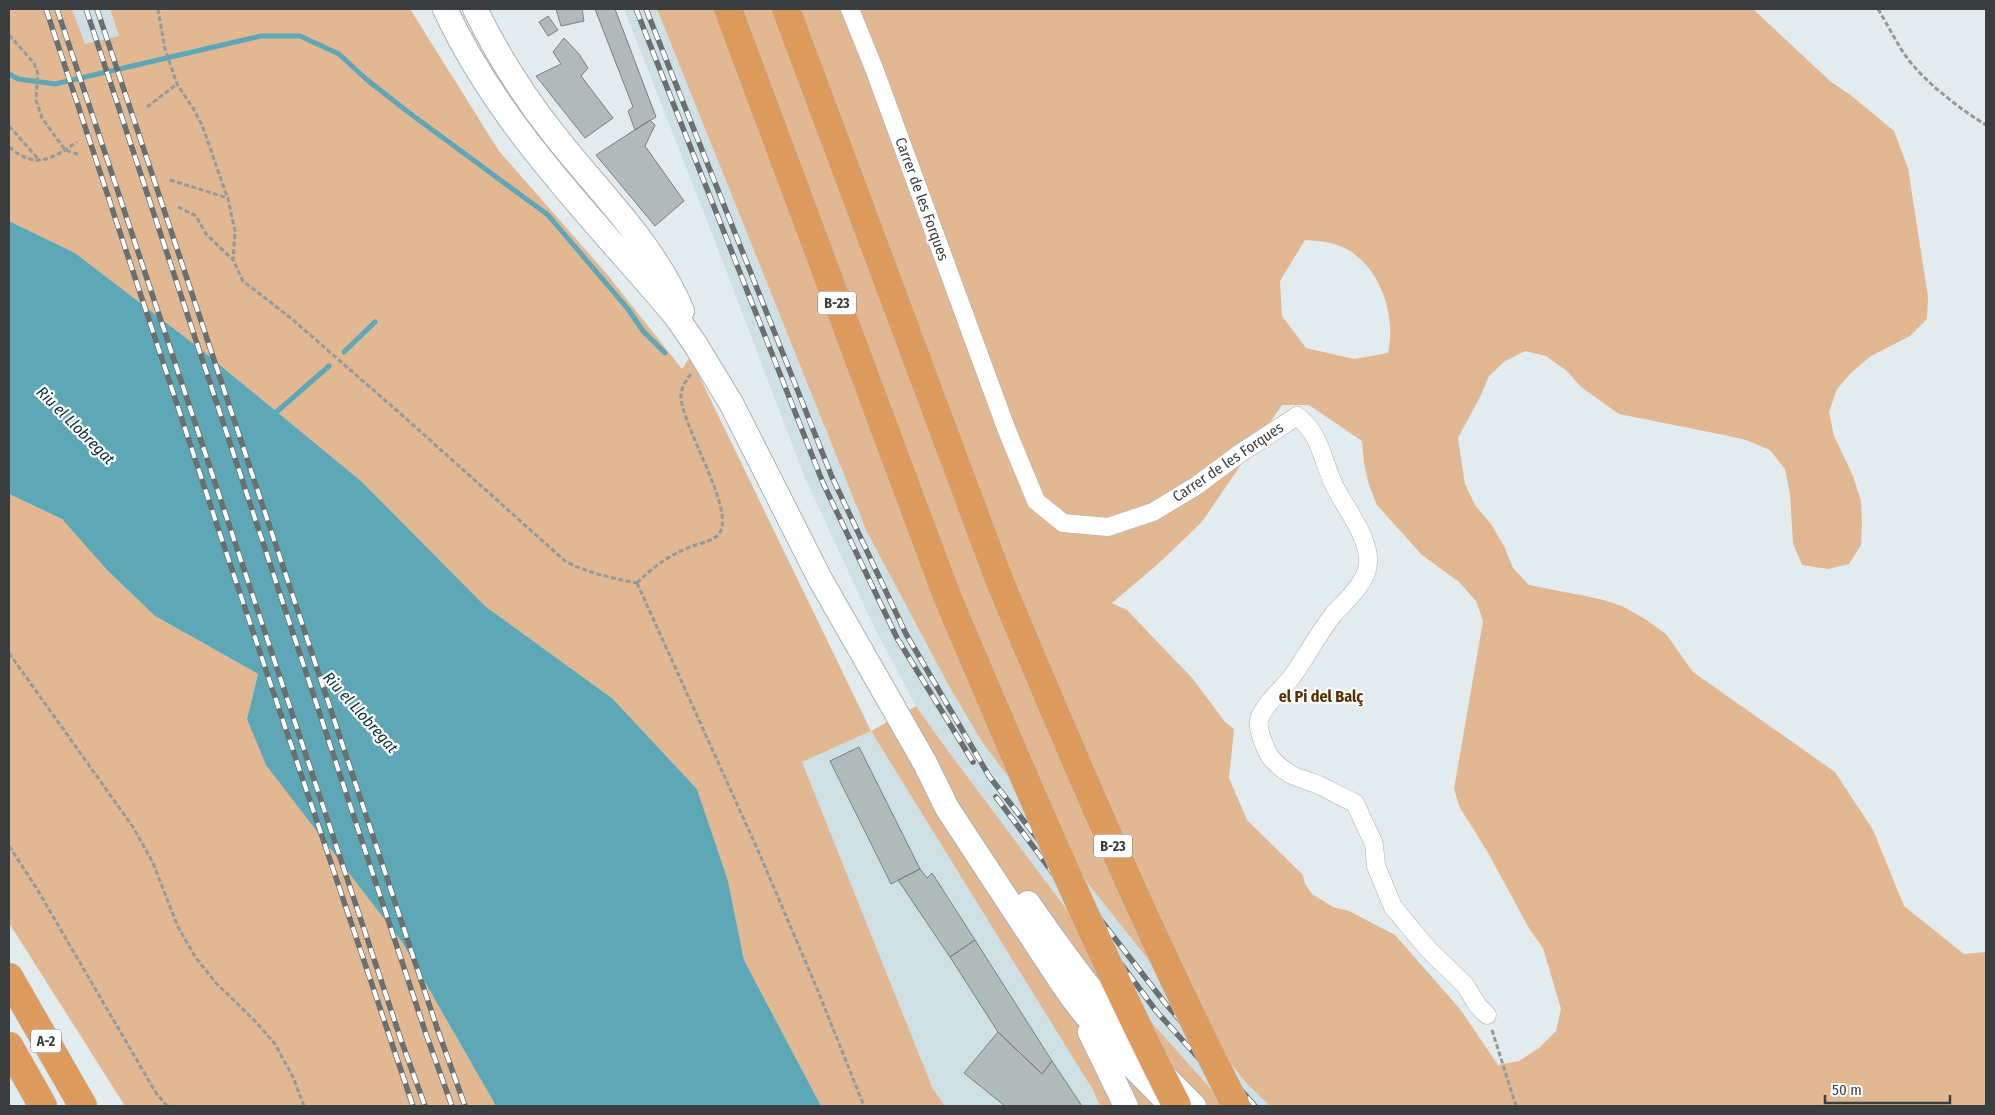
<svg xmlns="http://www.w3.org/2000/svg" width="1995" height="1115" font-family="'Fira Sans Condensed',sans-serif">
  <rect width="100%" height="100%" fill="#e2ebed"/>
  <path fill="#cee0e4" d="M72 9H110L119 36 85 44Z
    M624 9H657L867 532 949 686 982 742 1089 885 1247 1084 1270 1106H1226L1146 1016 943 744 916 706 875 629 805 478 713 236Z
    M871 731 1022 973 1093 1090 1100 1106H945L933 1089 802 762Z"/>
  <path fill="#e2b893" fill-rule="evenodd" d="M9 9H72L85 44 119 36 110 9H410L499 151 606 273 682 369 690 357 871 731 916 706 943 744 1146 1016 1226 1106H1100L1093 1090 871 731 802 762 933 1089 945 1106H821L744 960 728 881 697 789 613 699 485 606 361 481 198 347 75 253 9 221Z
    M657 9H1753L1830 81 1853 97 1894 131 1908 168 1928 297 1927 319 1910 336 1871 356 1852 372 1837 389 1829 412 1834 436 1853 476 1861 501 1862 523 1861 545 1849 564 1828 569 1802 565 1793 543 1790 494 1785 469 1770 450 1746 440 1724 435 1619 414 1581 387 1567 371 1546 356 1525 351 1505 361 1489 376 1480 397 1458 438 1465 484 1475 505 1491 524 1504 546 1513 568 1529 585 1600 599 1622 606 1645 619 1666 634 1693 672 1835 772 1873 830 1904 906 1964 954 1986 952V1106H1270L1247 1084 1089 885 982 742 949 686 867 532ZM1305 240C1320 241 1336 242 1350 251 1382 272 1396 316 1388 353L1354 359 1306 348 1282 316 1280 281ZM1282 405H1309L1362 441 1364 463 1369 485 1377 505 1422 555 1459 582 1476 601 1483 621 1454 789 1460 808 1487 851 1530 930 1543 948 1561 1009 1556 1031 1539 1048 1519 1061 1498 1065 1460 1009 1395 935 1349 911 1333 907 1312 894 1305 884 1303 875 1247 820 1229 778 1234 729 1225 722 1193 679 1127 610 1112 603 1158 564 1201 523Z
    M9 494 62 519 107 570 155 616 258 674 247 719 402 942 496 1106H125L9 923Z"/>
  <path fill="#5da7b6" d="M9 221 75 253 198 347 361 481 485 606 613 699 697 789 728 881 744 960 821 1106H496L402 942 266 765 247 719 258 674 155 616 107 570 62 519 9 494Z"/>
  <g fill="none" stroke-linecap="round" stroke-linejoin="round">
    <path stroke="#5da7b6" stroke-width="5" d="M9 74 18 79 55 84 261 36H300L339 54 366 79 408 112 548 215 628 309 643 331 665 353
      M344 352 375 322
      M273 415 329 366"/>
  </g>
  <path fill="#b2bbbc" stroke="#788082" d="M556 9H582L584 21 561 26Z
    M595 9H615L656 117 635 130 628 111 633 107Z
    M548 16 558 30 548 36 539 22Z
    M564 38 579 54 588 68 581 76 613 118 585 138 536 76 561 64 553 52Z
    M650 120 655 125 645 146 684 201 655 226 596 155Z
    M859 747 920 869 891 884 830 761Z
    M920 869 927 878 932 873 975 940 950 957 898 880Z
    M975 940 1052 1061 1042 1074 998 1032 950 957Z
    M998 1032 1042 1074 1052 1061 1082 1106H1005L964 1073Z"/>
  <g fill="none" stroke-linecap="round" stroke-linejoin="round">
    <g stroke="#aab2b4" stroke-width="19">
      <path id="street" d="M850 9 875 71 1006 428 1036 501 1063 523 1108 527 1153 512 1196 486 1239 454 1297 416C1323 436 1322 464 1337 491 1348 511 1370 540 1368 563 1367 583 1345 601 1333 615 1317 635 1306 658 1291 678 1281 690 1263 706 1259 720 1257 729 1266 752 1272 759 1276 764 1284 770 1290 774 1299 779 1311 781 1321 786 1333 792 1343 798 1355 803L1374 844 1376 866 1393 907 1428 949 1465 985 1478 1006 1487 1015"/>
    </g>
    <g stroke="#aab2b4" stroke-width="26">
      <path id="secondary" d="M445 9C499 126 593 218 675 315L695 344 731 403 820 579 925 763 947 808 1062 983C1093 1029 1133 1067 1172 1106
        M475 9C497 54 524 97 556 137 600 193 655 245 682 311
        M1028 903C1078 975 1131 1045 1194 1106
        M1090 1032 1126 1106"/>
    </g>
    <g stroke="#c4c5c5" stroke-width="29">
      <path id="highway" d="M728 9 947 596
        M786 9 1000 582
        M9 977 83 1106
        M9 1046 43 1106"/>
    </g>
    <path stroke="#949b9c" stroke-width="3" stroke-dasharray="5 2.5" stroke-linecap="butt" d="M158 9 165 49 177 84 193 108 202 125 228 199 235 231 233 260 243 281 292 319 403 416 565 561C587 573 612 578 637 583
      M1878 9C1887 24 1895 40 1905 55 1923 81 1960 109 1986 125
      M9 35 34 63 38 74 36 100 42 118 65 150 80 155
      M147 107 177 84
      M9 126 40 161
      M9 147C36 170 52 159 77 142
      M170 180 228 198
      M178 207 196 216 206 234 233 260
      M637 583 760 855 818 991 864 1106
      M637 583C651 569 665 558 683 550 694 544 710 543 718 535 739 514 680 425 681 395 682 386 686 381 691 374
      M9 653 133 827 153 863 178 927 196 958 216 983 255 1021 275 1044 293 1077 304 1106
      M9 846 37 889 156 1093 167 1106
      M1492 1030 1516 1106"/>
    <use href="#street" stroke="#fff" stroke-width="18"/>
    <use href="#secondary" stroke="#fff" stroke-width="24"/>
    <use href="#highway" stroke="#dd9b5e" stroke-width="28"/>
    <g stroke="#6a6f70" stroke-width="5.5">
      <path id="rail" d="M46 9 219 531 413 1106
        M57 9 401 1040 425 1106
        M86 9 426 1034 452 1106
        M97 9 437 1028 465 1106
        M636 9 823 483 897 638 973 762
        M646 9 832 477 906 634 989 776 1165 1003 1255 1106
        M996 797 1157 1012 1242 1106"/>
    </g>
    <use href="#rail" stroke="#fff" stroke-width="4" stroke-dasharray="11" stroke-linecap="butt"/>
    <g stroke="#c4c5c5" stroke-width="29" stroke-linecap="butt">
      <path id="highway-bridge" d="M1000 582C1074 759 1149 935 1236 1106
        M947 596C1020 768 1092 940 1177 1106"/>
    </g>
    <use href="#highway-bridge" stroke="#dd9b5e" stroke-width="28"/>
  </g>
  <g text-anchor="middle" stroke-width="4.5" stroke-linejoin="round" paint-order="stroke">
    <g fill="#fff" stroke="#757878" stroke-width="1">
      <rect x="818" y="291.5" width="38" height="23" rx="4"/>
      <rect x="1094" y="834.5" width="38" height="23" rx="4"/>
      <rect x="31" y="1029.5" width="30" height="23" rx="4"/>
    </g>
    <g font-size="14" font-weight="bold" fill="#3a3e3e">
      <text x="837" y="308">B-23</text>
      <text x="1113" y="851">B-23</text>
      <text x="46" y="1046">A-2</text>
    </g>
    <g font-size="15" fill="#3a3e3e" stroke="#fff">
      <text transform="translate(922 199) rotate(70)" y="5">Carrer de les Forques</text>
      <text transform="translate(1228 462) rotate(-34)" y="5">Carrer de les Forques</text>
    </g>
    <g font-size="16" font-style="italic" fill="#0d3239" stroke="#fff">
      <text transform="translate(76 425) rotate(45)" y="6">Riu el Llobregat</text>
      <text transform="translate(361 712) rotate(48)" y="6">Riu el Llobregat</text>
    </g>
    <g font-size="16" font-weight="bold" fill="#593103" stroke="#fff">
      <text x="1321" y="702">el Pi del Balç</text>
    </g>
  </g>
  <rect width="1995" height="1115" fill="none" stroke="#3a3e3e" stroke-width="20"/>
  <path d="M1825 1095v8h125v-8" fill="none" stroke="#3a3e3e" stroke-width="2.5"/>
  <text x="1832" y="1095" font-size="15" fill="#3a3e3e" stroke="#ffffff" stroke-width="4" paint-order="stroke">50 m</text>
</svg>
